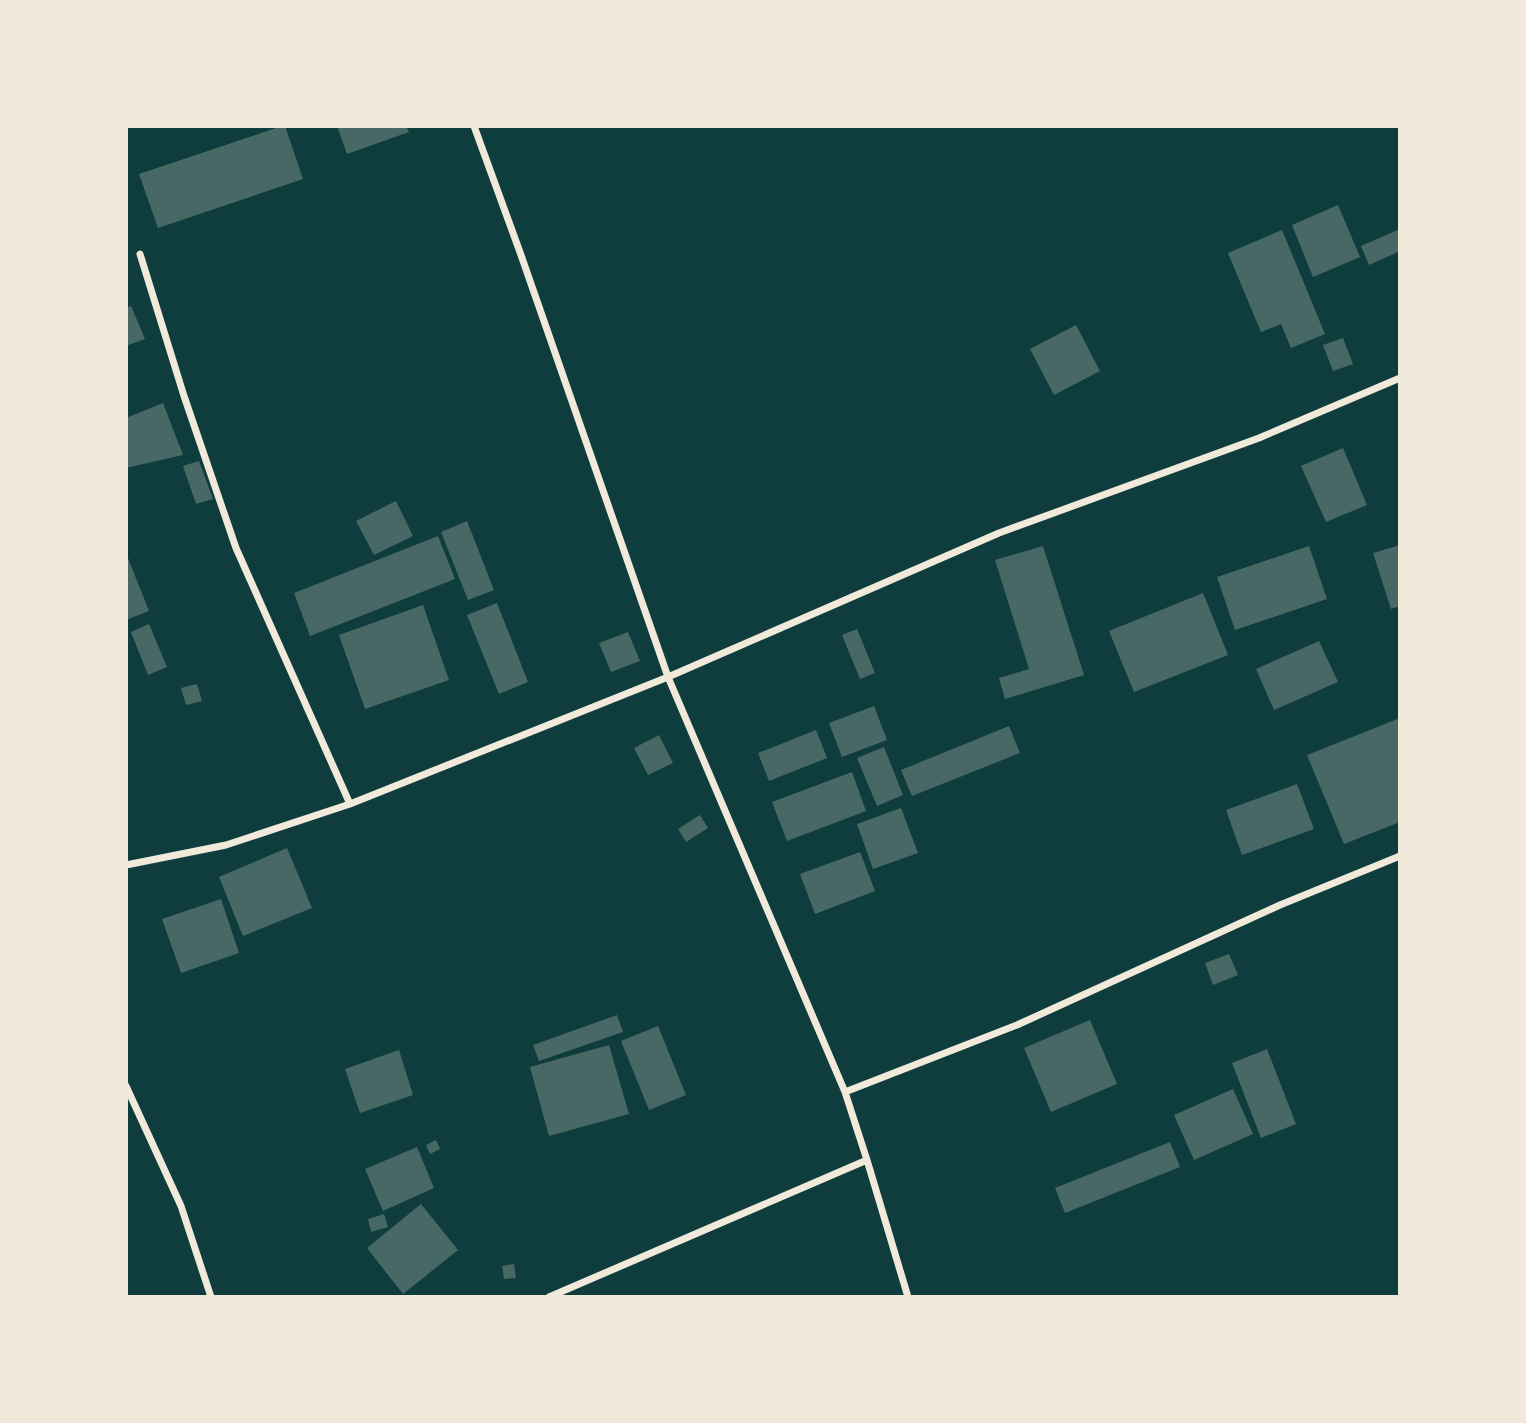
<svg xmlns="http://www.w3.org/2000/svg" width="1526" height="1423" font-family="Literata,serif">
  <rect width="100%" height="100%" fill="#0f3d3e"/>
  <path fill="#486865" d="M282 126H285L303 179 158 228 139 174Z
    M337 126H406L409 132 347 154Z
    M1338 205 1360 257 1313 277 1292 225Z
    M1400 229V251L1369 265 1361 246Z
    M1282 230 1325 334 1291 348 1281 324 1261 332 1228 253Z
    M131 306 145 339 126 346V308Z
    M1076 325 1100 371 1054 395 1030 349Z
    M1343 338 1353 364 1333 371 1323 345Z
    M163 403 183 455 126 468V418Z
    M1343 448 1367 505 1326 522 1301 466Z
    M199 461 213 499 196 504 183 466Z
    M396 501 413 536 374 555 356 521Z
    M467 521 494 590 468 600 441 532Z
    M438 536 455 579 310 636 294 593Z
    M1400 545V606L1391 609 1373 553Z
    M1043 546 1084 675 1005 699 999 678 1029 669 995 560Z
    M1309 546 1327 599 1235 630 1217 577Z
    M126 553 149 611 126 620Z
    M1203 593 1228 655 1134 692 1109 631Z
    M497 603 528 682 499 694 467 615Z
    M423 605 449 680 365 709 339 635Z
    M149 624 167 667 148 675 131 632Z
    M857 629 875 673 860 679 842 635Z
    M628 632 640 661 611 672 599 643Z
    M1319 641 1338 682 1274 710 1256 669Z
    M197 684 202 701 186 705 181 688Z
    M874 706 887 740 842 757 829 723Z
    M1400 718V822L1344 844 1307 755Z
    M1009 726 1020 753 912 796 901 770Z
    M816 730 827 758 769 781 758 753Z
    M659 735 673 763 648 775 634 748Z
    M884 747 903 795 877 806 857 758Z
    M852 772 866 811 787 841 772 802Z
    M1297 784 1314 829 1242 855 1226 810Z
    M901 808 918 853 873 869 857 824Z
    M700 815 708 828 686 842 678 829Z
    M287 848 312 908 243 936 219 877Z
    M860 852 875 891 815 914 800 874Z
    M221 899 239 953 181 973 162 919Z
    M1229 954 1238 975 1213 985 1205 963Z
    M617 1015 623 1032 539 1061 533 1045Z
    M1090 1020 1117 1084 1051 1112 1024 1048Z
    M658 1026 686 1095 649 1110 621 1041Z
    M609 1045 629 1114 549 1136 530 1067Z
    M1267 1049 1296 1124 1261 1138 1232 1063Z
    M399 1050 413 1095 360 1113 345 1069Z
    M1233 1089 1253 1134 1194 1160 1174 1115Z
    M436 1140 440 1149 430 1154 426 1145Z
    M1170 1142 1180 1167 1065 1213 1055 1188Z
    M417 1147 434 1188 383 1211 365 1169Z
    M421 1204 458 1250 403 1294 367 1248Z
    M384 1214 388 1227 371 1232 368 1219Z
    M514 1264 516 1278 504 1279 502 1266Z"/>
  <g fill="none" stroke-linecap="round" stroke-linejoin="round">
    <path stroke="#f1e9da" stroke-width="7" d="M474 126 521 255 668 677 845 1092 867 1160 908 1297
      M140 254 184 396 236 548 350 804
      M126 865 226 845 350 804 668 677 999 533 1259 438 1400 378
      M126 1086 181 1206 211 1297
      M845 1092 1017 1025 1280 905 1400 856
      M549 1297 867 1160"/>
  </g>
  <rect width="1526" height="1423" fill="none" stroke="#f1e9da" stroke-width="256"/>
</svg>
